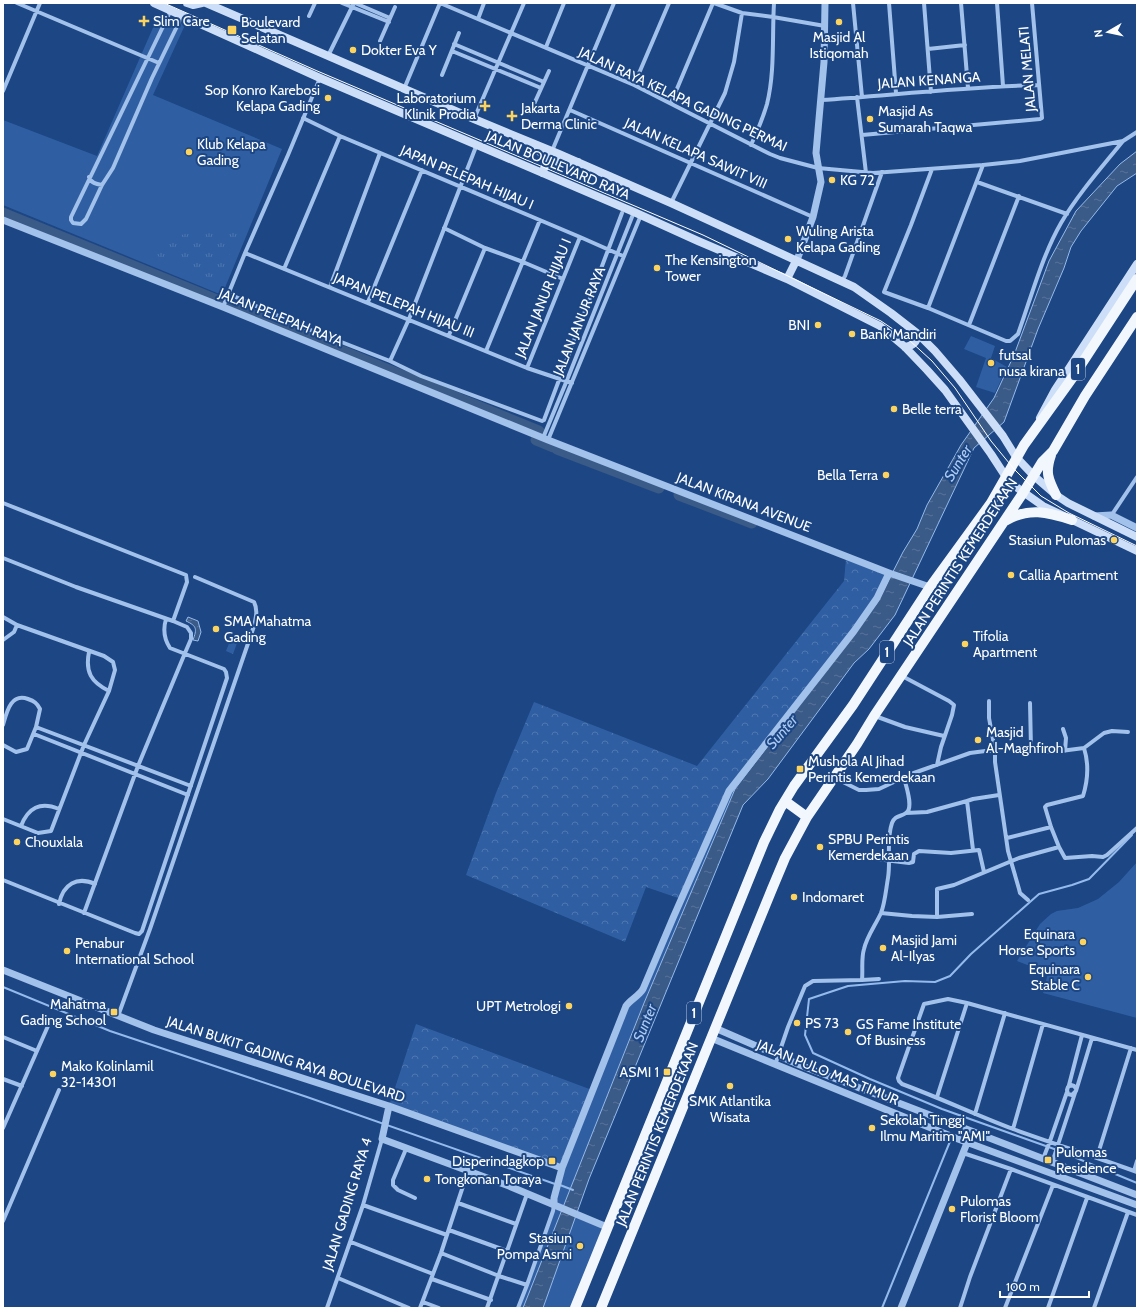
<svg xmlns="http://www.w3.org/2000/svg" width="1140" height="1311" font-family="Cabin,sans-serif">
  <defs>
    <pattern id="forest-crowns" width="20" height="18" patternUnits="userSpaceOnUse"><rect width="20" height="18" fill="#2f5fa2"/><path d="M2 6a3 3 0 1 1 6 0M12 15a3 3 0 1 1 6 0" fill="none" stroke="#4e77b0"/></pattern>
    <pattern id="park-tufts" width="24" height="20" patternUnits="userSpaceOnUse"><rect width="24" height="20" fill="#2f5fa2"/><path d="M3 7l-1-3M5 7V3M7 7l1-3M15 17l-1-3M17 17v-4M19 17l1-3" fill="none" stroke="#4e77b0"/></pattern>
    <pattern id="water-ripples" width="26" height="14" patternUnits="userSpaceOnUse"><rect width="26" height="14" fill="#3a5a87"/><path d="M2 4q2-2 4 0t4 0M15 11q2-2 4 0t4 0" fill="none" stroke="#587399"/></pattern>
  </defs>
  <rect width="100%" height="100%" fill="#1c4684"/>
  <path fill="#2f5fa2" d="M159 14 185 25 153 95 282 149 222 295 3 205V120L97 156Z
    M971 336 995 346 991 358 1007 367 995 393 976 387 986 358 964 349Z
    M735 789 640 1012 532 1286 523 1308H519L553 1211 554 1198 626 1006 640 993 729 791Z
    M1137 862V1018L1043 993 1048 973 1017 961 1040 924 1051 914 1057 911 1078 908 1098 899 1119 882Z
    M576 1214 607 1227 574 1308H543Z"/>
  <path fill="url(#forest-crowns)" d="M846 559 888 575 877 598 729 791 681 899 646 887 625 942 466 875 496 793 534 702 697 766 844 581Z
    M416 1024 592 1090 562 1168 389 1106Z"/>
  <path fill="url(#park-tufts)" d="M242 222 219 282 155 255 166 239 193 232 201 236Z
    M230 641 237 643 233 654 226 651Z"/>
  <path fill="url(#water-ripples)" stroke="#95bbed" d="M1137 151V173L1117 186 1081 231 1071 247 1064 268 1038 329 1004 422 974 448 895 615 869 649 854 663 768 779 743 805 589 1179 543 1308H523L644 1003 735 789 877 603 903 552 917 529 927 505 961 445 994 398 1014 355 1049 261 1076 211 1120 164Z
    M188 617 198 621 201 632 198 641 193 640C197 629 197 626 186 621Z"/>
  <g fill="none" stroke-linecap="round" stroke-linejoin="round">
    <path stroke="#95bbed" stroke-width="2" d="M1132 835 1089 879 1072 885 1039 894 971 954 950 976 935 982 905 981 848 986 809 999 805 1035 813 1053 870 1079 942 1109 1057 1150 1137 1183
      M3 987 110 1031 307 1097 555 1184
      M957 1124 961 1115
      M560 1185 573 1190
      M882 1308 951 1139"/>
    <path stroke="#3a5a87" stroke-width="11" d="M3 213 539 431
      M536 440 553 447
      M557 449 659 488
      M679 495 752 523"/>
    <path stroke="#a2c1eb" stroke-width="4" d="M17 3 159 63
      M342 3 389 22
      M355 3 390 18
      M440 3 634 85 770 154 780 158 818 168 873 173 983 165 1020 161 1123 141 1137 132
      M714 3 742 13 773 17 825 26
      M853 3 862 97
      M889 3 896 93
      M924 3 931 92
      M961 3 968 88
      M997 3 1003 86
      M171 10 71 217V220L73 223 81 224 86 219 102 185 113 168 152 78 182 16
      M309 16 315 3
      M478 19 484 3
      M380 41 395 7
      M454 44 544 82
      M546 47 564 3
      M928 49 965 45
      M452 51 541 88
      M328 56 354 3
      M442 75 459 33
      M634 85 669 3
      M404 89 440 3
      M3 91 40 3
      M857 97 866 173
      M821 100C893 95 966 87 1038 85
      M671 103 713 3
      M570 110 813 217
      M530 113 549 71
      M303 118 340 136 580 237 623 256
      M474 119 524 3
      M862 135 1040 119 1042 118 1032 3
      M751 145C757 132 763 118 767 104 775 72 772 36 774 3
      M552 151 614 3
      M932 169 911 225 884 292 928 308 1006 341H1010L1018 334C1031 298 1042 256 1061 223 1078 194 1102 167 1123 141
      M89 177C91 183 96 184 102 185
      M977 182 1067 214
      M671 203 725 93 734 62 742 13
      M444 228 485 248 523 262 563 279
      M245 253 527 368 572 383
      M284 269 340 136
      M842 281 845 276 882 172
      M330 287 380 153
      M229 294 308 329 390 361 421 376 542 421 544 420 622 213
      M368 302 422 170
      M223 307 245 253 288 155 320 78
      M928 308 983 165
      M969 325 1019 196
      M449 335 485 248
      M486 351 540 220
      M390 361 409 319 477 144
      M527 368 580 237
      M543 438 565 385 634 212
      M548 440 641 215
      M3 503 186 575 187 582 173 621
      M1111 516 1137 477
      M3 558 76 587 173 621 187 627 191 633V639L185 653 138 766 84 913
      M3 617 17 625 104 656 113 662 115 670 109 691 84 745 51 831 38 833 3 819
      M3 640 14 632 17 625
      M89 652C85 672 91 682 109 691
      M902 676 949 701 954 705 952 715 941 747 937 765
      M989 701V718L995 750V762L1008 851 1019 889 1020 893 1028 900
      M1030 703 1031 748
      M875 716 905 727 944 736
      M3 725C7 711 11 693 28 699 34 701 37 703 40 709L36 727 27 749 16 752 3 745
      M36 727 191 786
      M1063 729 1066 738 1065 751
      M34 734 188 795
      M835 778 859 790H866L879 789 911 774 970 753 1016 747 1031 748 1044 752H1053L1084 748 1104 733 1112 731 1128 732
      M967 801 973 799 999 795
      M906 813 927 812 967 801 973 850
      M21 826C28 808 40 801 59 809
      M1007 838 1051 827
      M1059 847 1065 858 1092 856 1103 857 1107 855 1137 828
      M844 855 909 863 913 862 914 854 919 851 951 853 979 850 984 872
      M3 880 135 933 139 934 142 931 227 678 226 672 224 669 170 648C164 639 163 629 166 619
      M59 904C63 884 77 876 95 884
      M881 913 912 916 937 917 972 914
      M937 917V889L954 885 1019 858 1059 847 1051 827 1045 807 1047 805 1083 796C1088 780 1089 764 1084 748
      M862 980 879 979
      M118 1016 150 929 254 626C256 617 258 610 254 602L195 577
      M3 1037 37 1051
      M1137 1050 967 1003 948 999 924 1004 898 1078 899 1081 902 1084C940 1098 976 1115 1013 1129 1054 1144 1096 1157 1137 1172
      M775 1065 788 1027 805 986 813 981 862 980C863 970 861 959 864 949 867 936 875 926 881 913 885 903 886 889 888 878 891 860 886 840 892 823 895 815 901 817 906 813 914 808 906 786 904 778
      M3 1079 22 1086
      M1069 1085 1082 1035
      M1076 1089 1074 1086 1071 1085 1068 1087 1067 1090 1068 1094 1072 1095 1076 1091 1092 1038
      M937 1097 967 1003
      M975 1114 1005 1013
      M3 1128 48 1026
      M1013 1129 1043 1024
      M406 1149 393 1180V1185L398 1190 415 1198
      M963 1153 1011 1169 1137 1215
      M1097 1157 1131 1048
      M1043 1159 1050 1141 1067 1092
      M1052 1163 1075 1093
      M1134 1171 1137 1161
      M458 1203 516 1224
      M363 1205 447 1235
      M3 1221 59 1090
      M449 1230 507 1251
      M351 1242 433 1274
      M441 1253 499 1276 527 1285
      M338 1278 409 1308
      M432 1279 491 1300
      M423 1302 439 1308
      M327 1308 363 1205 382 1139
      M420 1308 441 1253 468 1171
      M487 1308 527 1194
      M518 1308 527 1285 553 1211 554 1205
      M960 1308 970 1277 1011 1169
      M1005 1308 1053 1185
      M1048 1308 1087 1198
      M1094 1308 1128 1212"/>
    <path stroke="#a2c1eb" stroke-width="7" d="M3 220 223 307 548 440 889 573 930 587
      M797 260 813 217 821 182 816 153 824 62 825 3
      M1094 516 1111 515 1137 528
      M3 970 154 1030 389 1106 562 1168
      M715 1028 800 1065 1137 1195
      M711 1038 958 1139 1137 1205
      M389 1106 382 1139 509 1186 607 1227
      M554 1205V1198L562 1168 626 1006C631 999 639 996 643 989L673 918 729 791 854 631 877 598 889 573
      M901 1308 967 1143"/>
    <path stroke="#cddff8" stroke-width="8" d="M154 3 320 78 634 212 698 241 787 279 880 326 905 347 927 370 945 390 991 454 1006 477 1012 484 1043 506 1137 551
      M187 3 193 5 202 3
      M206 3 474 119 559 154 671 203 854 287 891 313 918 334 935 351 959 379 1003 436 1016 457 1034 476 1056 495 1068 503 1137 537
      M537 145 539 151C549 162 564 165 578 162
      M542 173 549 158
      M787 279 795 263
      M905 347C913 346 917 342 918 334
      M1040 418 1055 390 1137 264"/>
    <path stroke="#f2f7fe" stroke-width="10" d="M1051 455C1045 472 1048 479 1056 495
      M1005 521C1028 507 1048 512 1072 520
      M785 801 807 817
      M575 1308 764 842 780 809 794 786 853 705 930 587 991 503 1024 445 1073 377 1137 279
      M601 1308 772 889 785 858 807 817 857 744 874 716 1023 493 1042 462 1053 451 1085 396 1137 317"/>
    <path stroke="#fff" stroke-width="1" d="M164 3 315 70 703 235 881 321 909 340 932 361 955 388 991 441 1014 469 1041 496 1069 513 1137 546"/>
  </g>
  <g fill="#fcd35f" stroke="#1c4684" stroke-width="1.5">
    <path d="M142 15h4v4h4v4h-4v4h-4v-4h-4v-4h4z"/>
    <circle cx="839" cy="22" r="4"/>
    <rect x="227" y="25" width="10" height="10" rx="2"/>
    <circle cx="353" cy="50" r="4"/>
    <circle cx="328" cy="98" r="4"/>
    <path d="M483 100h4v4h4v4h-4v4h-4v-4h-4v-4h4z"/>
    <path d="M510 110h4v4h4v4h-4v4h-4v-4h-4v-4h4z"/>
    <circle cx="870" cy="119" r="4"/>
    <circle cx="189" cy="152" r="4"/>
    <circle cx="832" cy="180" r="4"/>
    <circle cx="788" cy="239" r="4"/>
    <circle cx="657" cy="268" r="4"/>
    <circle cx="818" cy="325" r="4"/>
    <circle cx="852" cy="334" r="4"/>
    <circle cx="991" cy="363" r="4"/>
    <circle cx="894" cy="409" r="4"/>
    <circle cx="886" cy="475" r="4"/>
    <circle cx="1114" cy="540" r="4"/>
    <circle cx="1011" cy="575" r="4"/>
    <circle cx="216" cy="629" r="4"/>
    <circle cx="965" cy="644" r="4"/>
    <circle cx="978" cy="740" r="4"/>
    <rect x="796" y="765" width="8" height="8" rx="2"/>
    <circle cx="17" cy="842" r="4"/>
    <circle cx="820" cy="847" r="4"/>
    <circle cx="794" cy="897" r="4"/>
    <circle cx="1083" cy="942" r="4"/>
    <circle cx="883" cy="948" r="4"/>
    <circle cx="67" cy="951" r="4"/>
    <circle cx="1088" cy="977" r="4"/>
    <circle cx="569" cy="1006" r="4"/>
    <rect x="110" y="1008" width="8" height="8" rx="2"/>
    <circle cx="797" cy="1023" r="4"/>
    <circle cx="848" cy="1032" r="4"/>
    <rect x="663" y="1068" width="8" height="8" rx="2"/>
    <circle cx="53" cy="1074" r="4"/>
    <circle cx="730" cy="1086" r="4"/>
    <circle cx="872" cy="1128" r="4"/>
    <rect x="1044" y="1156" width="8" height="8" rx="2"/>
    <rect x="548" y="1157" width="8" height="8" rx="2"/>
    <circle cx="427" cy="1179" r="4"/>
    <circle cx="952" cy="1209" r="4"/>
    <circle cx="580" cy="1246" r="4"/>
  </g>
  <g text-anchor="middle" stroke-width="4" stroke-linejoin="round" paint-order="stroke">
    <g fill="#1c4684" stroke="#bbc8da" stroke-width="1">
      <rect x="1071" y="358" width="14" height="22" rx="3"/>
      <rect x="880" y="641" width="14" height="22" rx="3"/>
      <rect x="687" y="1002" width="14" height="22" rx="3"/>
    </g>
    <g font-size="13" font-weight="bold" fill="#fff">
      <text x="1078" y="374">1</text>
      <text x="887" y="657">1</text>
      <text x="694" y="1018">1</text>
    </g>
    <g font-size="14" fill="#fff" stroke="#1c4684" text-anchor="start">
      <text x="153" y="26">Slim Care</text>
      <text x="241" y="27">Boulevard<tspan x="241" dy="16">Selatan</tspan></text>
      <text x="839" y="42" text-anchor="middle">Masjid Al<tspan x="839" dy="16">Istiqomah</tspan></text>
      <text x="361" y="55">Dokter Eva Y</text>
      <text x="320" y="95" text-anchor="end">Sop Konro Karebosi<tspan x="320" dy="16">Kelapa Gading</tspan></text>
      <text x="476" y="103" text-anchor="end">Laboratorium<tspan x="476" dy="16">Klinik Prodia</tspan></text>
      <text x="521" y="113">Jakarta<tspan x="521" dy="16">Derma Clinic</tspan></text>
      <text x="878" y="116">Masjid As<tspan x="878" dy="16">Sumarah Taqwa</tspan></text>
      <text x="197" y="149">Klub Kelapa<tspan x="197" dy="16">Gading</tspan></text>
      <text x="840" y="185">KG 72</text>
      <text x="796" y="236">Wuling Arista<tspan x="796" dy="16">Kelapa Gading</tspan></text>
      <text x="665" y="265">The Kensington<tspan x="665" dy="16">Tower</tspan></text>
      <text x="810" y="330" text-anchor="end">BNI</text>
      <text x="860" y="339">Bank Mandiri</text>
      <text x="999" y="360">futsal<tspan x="999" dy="16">nusa kirana</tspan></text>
      <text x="902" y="414">Belle terra</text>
      <text x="878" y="480" text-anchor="end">Bella Terra</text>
      <text x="1106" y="545" text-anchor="end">Stasiun Pulomas</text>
      <text x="1019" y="580">Callia Apartment</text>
      <text x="224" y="626">SMA Mahatma<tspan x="224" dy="16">Gading</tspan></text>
      <text x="973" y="641">Tifolia<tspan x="973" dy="16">Apartment</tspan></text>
      <text x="986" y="737">Masjid<tspan x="986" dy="16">Al-Maghfiroh</tspan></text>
      <text x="808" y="766">Mushola Al Jihad<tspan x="808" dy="16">Perintis Kemerdekaan</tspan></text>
      <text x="828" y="844">SPBU Perintis<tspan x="828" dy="16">Kemerdekaan</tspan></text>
      <text x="25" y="847">Chouxlala</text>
      <text x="802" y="902">Indomaret</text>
      <text x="1075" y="939" text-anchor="end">Equinara<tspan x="1075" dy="16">Horse Sports</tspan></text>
      <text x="891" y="945">Masjid Jami<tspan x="891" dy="16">Al-Ilyas</tspan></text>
      <text x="75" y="948">Penabur<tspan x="75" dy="16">International School</tspan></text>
      <text x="1080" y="974" text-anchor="end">Equinara<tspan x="1080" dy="16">Stable C</tspan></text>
      <text x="106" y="1009" text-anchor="end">Mahatma<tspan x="106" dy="16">Gading School</tspan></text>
      <text x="561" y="1011" text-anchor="end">UPT Metrologi</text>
      <text x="805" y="1028">PS 73</text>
      <text x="856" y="1029">GS Fame Institute<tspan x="856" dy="16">Of Business</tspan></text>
      <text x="61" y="1071">Mako Kolinlamil<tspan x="61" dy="16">32-14301</tspan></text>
      <text x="659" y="1077" text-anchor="end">ASMI 1</text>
      <text x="730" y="1106" text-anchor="middle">SMK Atlantika<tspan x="730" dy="16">Wisata</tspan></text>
      <text x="880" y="1125">Sekolah Tinggi<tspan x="880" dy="16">Ilmu Maritim "AMI"</tspan></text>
      <text x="1056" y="1157">Pulomas<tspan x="1056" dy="16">Residence</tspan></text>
      <text x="544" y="1166" text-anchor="end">Disperindagkop</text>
      <text x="435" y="1184">Tongkonan Toraya</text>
      <text x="960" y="1206">Pulomas<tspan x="960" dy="16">Florist Bloom</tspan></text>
      <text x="572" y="1243" text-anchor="end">Stasiun<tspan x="572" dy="16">Pompa Asmi</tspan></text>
    </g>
    <g font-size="14" fill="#fff" stroke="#1c4684">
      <text transform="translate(1027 69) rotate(-95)" y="5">JALAN MELATI</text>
      <text transform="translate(929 80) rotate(-4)" y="5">JALAN KENANGA</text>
      <text transform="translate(683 99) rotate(25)" y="5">JALAN RAYA KELAPA GADING PERMAI</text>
      <text transform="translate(696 153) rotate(24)" y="5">JALAN KELAPA SAWIT VIII</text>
      <text transform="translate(558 165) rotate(23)" y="5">JALAN BOULEVARD RAYA</text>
      <text transform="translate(467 177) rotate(23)" y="5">JAPAN PELEPAH HIJAU I</text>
      <text transform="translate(543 298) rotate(-68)" y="5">JALAN JANUR HIJAU I</text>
      <text transform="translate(404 305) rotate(22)" y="5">JAPAN PELEPAH HIJAU III</text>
      <text transform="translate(281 317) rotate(22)" y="5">JALAN PELEPAH RAYA</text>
      <text transform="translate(579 321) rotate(-68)" y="5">JALAN JANUR RAYA</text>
      <text transform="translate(744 502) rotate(21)" y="5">JALAN KIRANA AVENUE</text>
      <text transform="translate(960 562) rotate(-57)" y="5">JALAN PERINTIS KEMERDEKAAN</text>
      <text transform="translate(286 1059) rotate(18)" y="5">JALAN BUKIT GADING RAYA BOULEVARD</text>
      <text transform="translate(828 1072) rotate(22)" y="5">JALAN PULO MAS TIMUR</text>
      <text transform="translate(657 1134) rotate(-68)" y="5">JALAN PERINTIS KEMERDEKAAN</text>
      <text transform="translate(347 1204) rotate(-73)" y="5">JALAN GADING RAYA 4</text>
    </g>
    <g font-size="15" font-style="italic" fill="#adcbf2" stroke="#1c4684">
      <text transform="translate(958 463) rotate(-58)" y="5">Sunter</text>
      <text transform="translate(782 732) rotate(-49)" y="5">Sunter</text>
      <text transform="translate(645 1023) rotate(-68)" y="5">Sunter</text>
    </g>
  </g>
  <rect width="1140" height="1311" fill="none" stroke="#ffffff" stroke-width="8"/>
  <g transform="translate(1108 32) rotate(261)" stroke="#1c4684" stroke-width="3" paint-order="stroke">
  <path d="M0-3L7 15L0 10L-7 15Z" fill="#ffffff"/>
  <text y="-6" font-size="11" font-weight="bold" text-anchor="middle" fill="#ffffff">N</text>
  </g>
  <path d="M1000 1291v6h89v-6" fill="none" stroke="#ffffff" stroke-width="2"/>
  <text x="1006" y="1291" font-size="12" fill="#ffffff" stroke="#1c4684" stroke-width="3" paint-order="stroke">100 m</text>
</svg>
